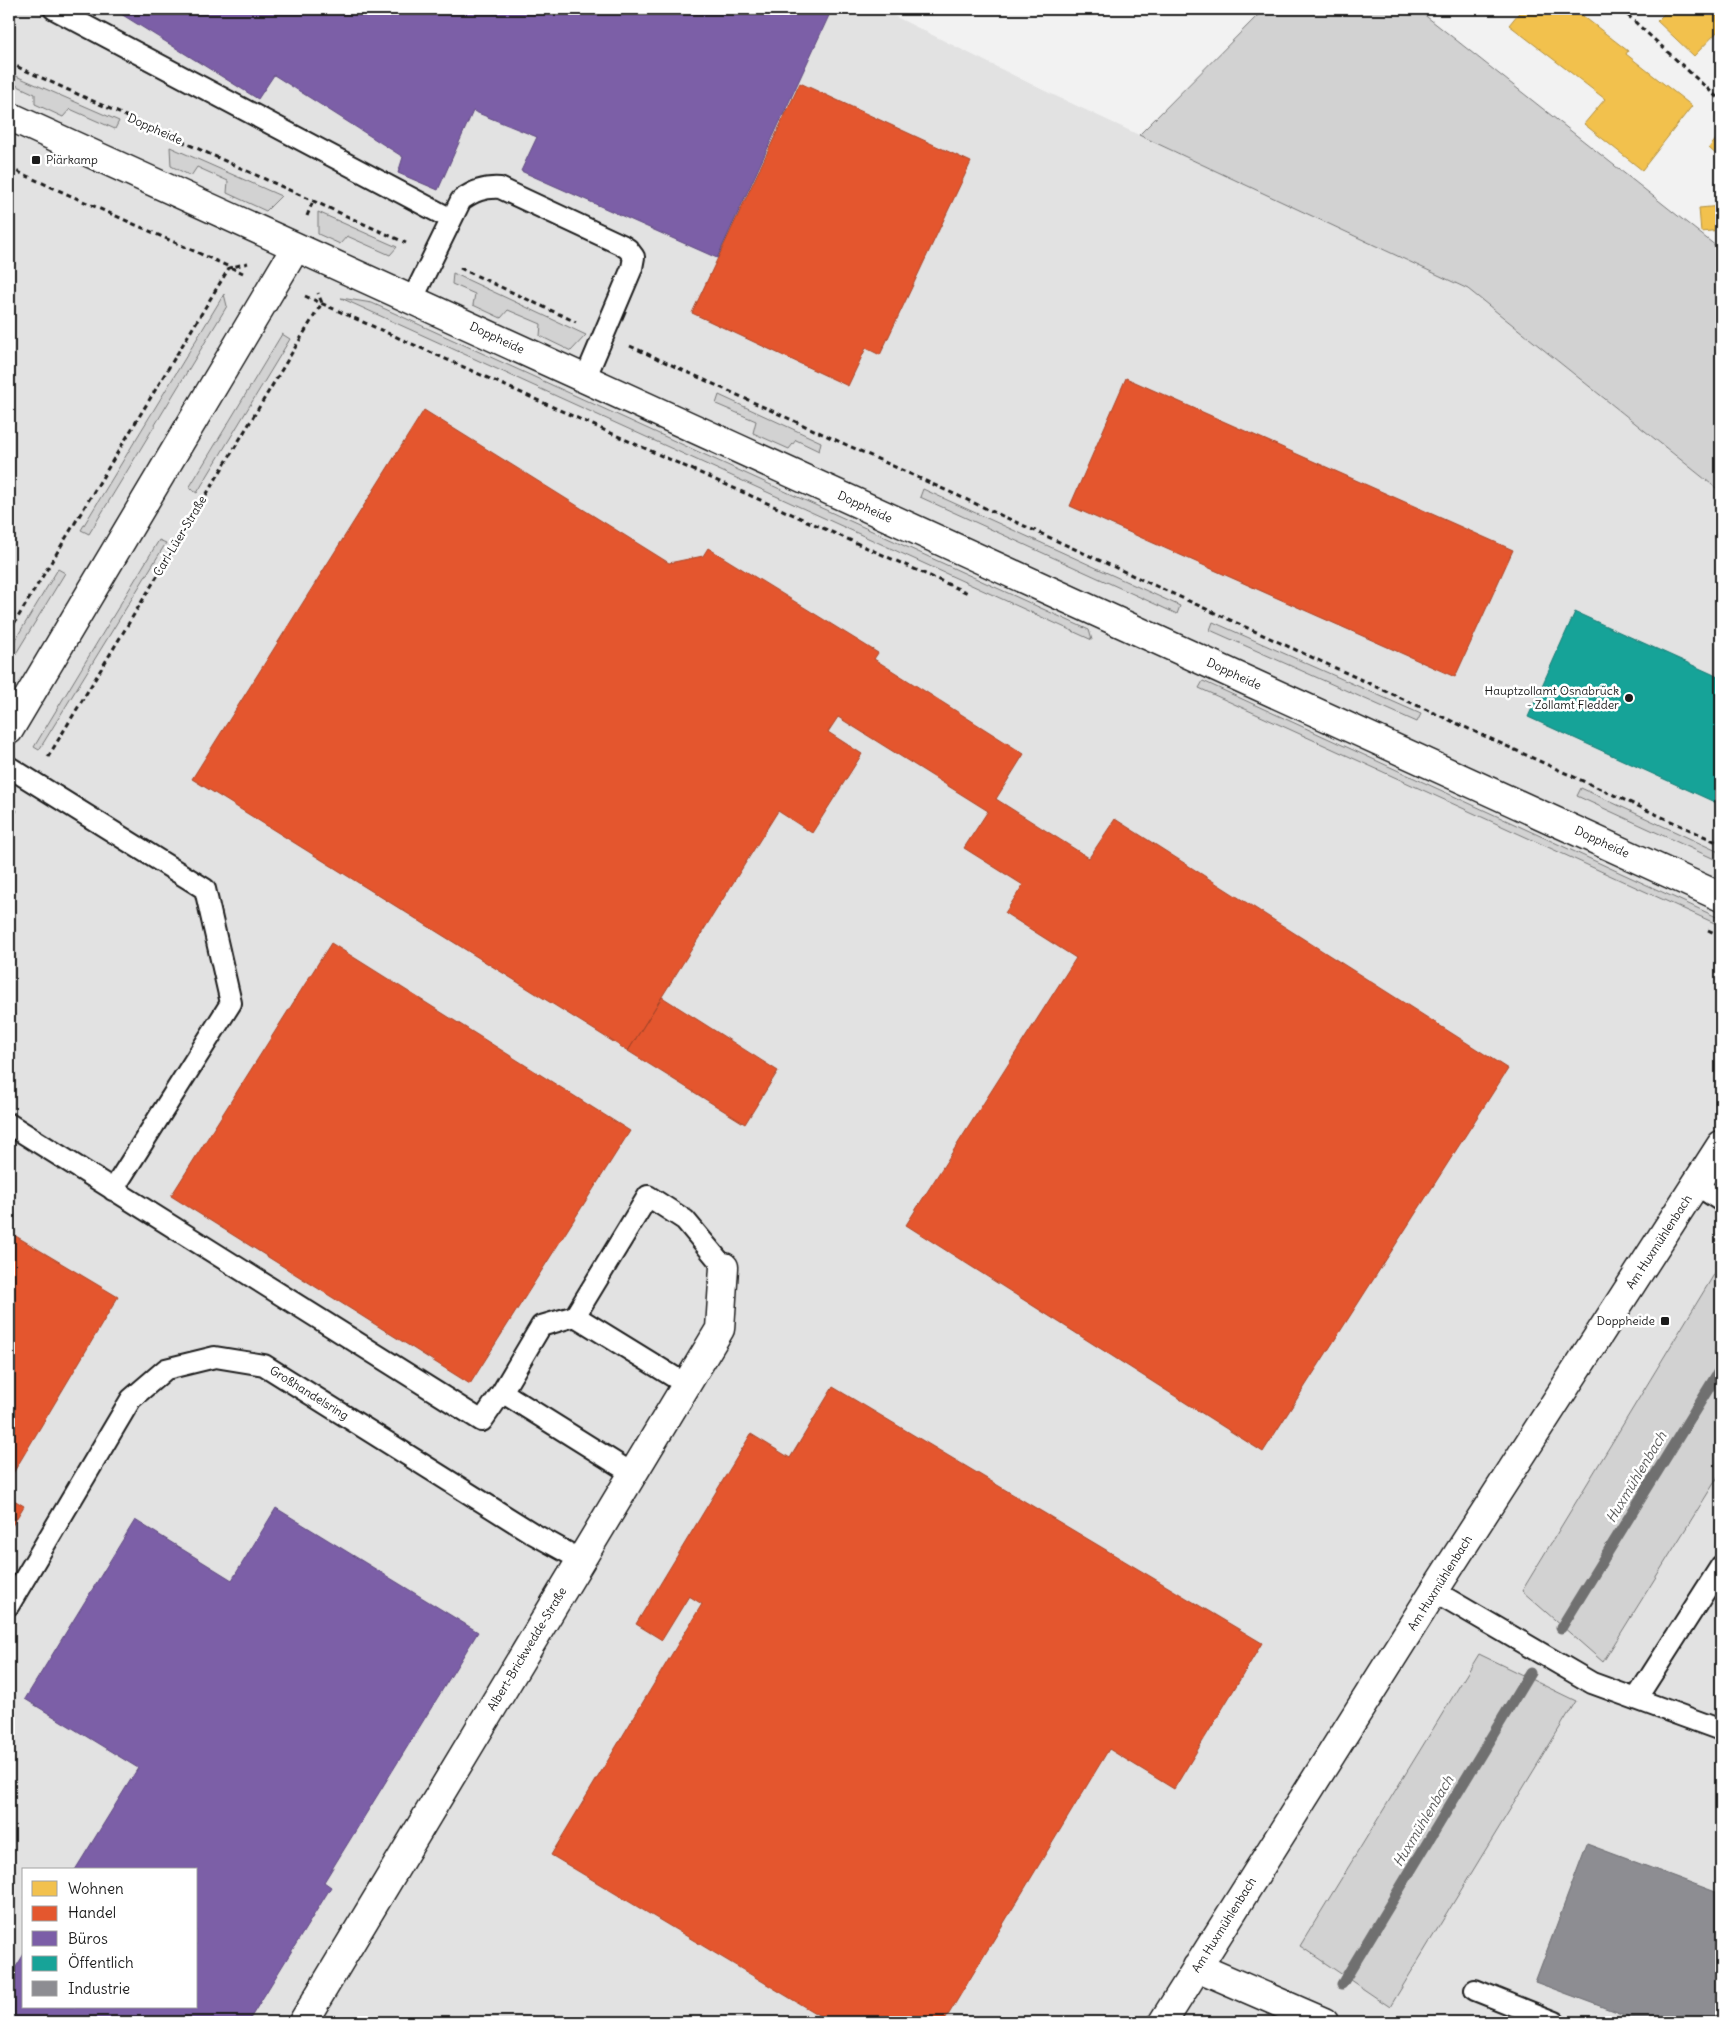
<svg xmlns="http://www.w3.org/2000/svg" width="1730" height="2031" font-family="Delius,sans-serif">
  <rect width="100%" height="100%" fill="#f2f2f2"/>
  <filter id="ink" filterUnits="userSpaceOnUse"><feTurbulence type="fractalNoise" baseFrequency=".02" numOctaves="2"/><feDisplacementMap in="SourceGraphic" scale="10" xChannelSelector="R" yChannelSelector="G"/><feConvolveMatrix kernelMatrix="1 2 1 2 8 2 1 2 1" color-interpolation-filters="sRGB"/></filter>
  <g filter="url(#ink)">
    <path fill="#e2e2e2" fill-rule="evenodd" d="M9 9H880L1045 91 1468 289 1721 492V2022H9ZM24 1870H196V2007H24Z"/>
    <path fill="#d2d2d2" stroke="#777" d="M1264 9H1417L1721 250V492L1468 289 1139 135Z
      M9 73 119 121 115 129 70 109 63 117 35 104V94L9 82Z
      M170 147 281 196 266 211 227 193 228 181 197 167 191 176 171 166Z
      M318 212 397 247 390 255 347 236 340 244 318 234Z
      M453 273 586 335 571 351 540 336 541 324 508 310 501 318 473 305 475 294 452 284Z
      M224 294 227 306 89 534 81 530Z
      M341 298 372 303 1089 630 1092 640Z
      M282 334 290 339 197 493 189 488Z
      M719 395 821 442 819 451 796 440 789 449 753 433 756 421 716 404Z
      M923 489 1180 606 1177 614 920 497Z
      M159 540 166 543 39 750 34 747Z
      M58 569 65 573 9 665V650Z
      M1213 622 1421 714 1417 722 1210 630Z
      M1203 681 1721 919V926L1199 688Z
      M1581 788 1721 853V862L1577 796Z
      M1721 1263V1472L1603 1662 1522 1591Z
      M1479 1654 1576 1701 1390 2007 1300 1946Z"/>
    <path fill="#f2c14e" stroke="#b2903f" d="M1522 9H1574L1628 51 1626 54 1692 106 1642 170 1584 124 1605 99 1509 25Z
      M1669 9H1721V28L1694 56 1657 21Z
      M1721 133V159L1709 148Z
      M1721 206V230L1701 232 1699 208Z"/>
    <path fill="#e4572e" stroke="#a84529" d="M800 83 971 162 880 355 866 348 848 386 692 313Z
      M1126 378 1513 550 1455 677 1070 506Z
      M424 410 669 563 703 556 708 548 878 653 874 659 1024 754 996 799 1089 858 1115 819 1508 1069 1263 1452 906 1225 1076 958 1005 913 1023 885 964 848 988 811 838 717 828 732 862 754 812 833 778 811 628 1051 192 779Z
      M331 943 630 1131 470 1384 171 1196Z
      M662 997 778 1071 745 1124 628 1051Z
      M9 1232 118 1297 9 1480Z
      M833 1387 1262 1643 1174 1789 1109 1749 944 2022H830L551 1855 702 1604 689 1596 662 1640 636 1624 751 1434 790 1458Z
      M9 1497 24 1506 9 1531Z"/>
    <path fill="#7b5ea7" stroke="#5e4a7d" d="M113 9H832L717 258 521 171 537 137 473 111 438 190 398 173 403 157 274 75 258 99Z
      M276 1508 478 1632 324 1882 331 1887 248 2022H9V1978L24 1954V2007H196V1870H75L138 1768 25 1699 135 1520 232 1580Z"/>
    <path fill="#17a398" stroke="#187a73" d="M1575 612 1721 678V805L1528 717Z"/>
    <path fill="#8d8d92" stroke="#6b6b6f" d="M1587 1844 1721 1894V2022H1643L1535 1982Z"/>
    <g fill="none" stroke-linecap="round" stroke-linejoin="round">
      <path stroke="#707070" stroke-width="11" d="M1561 1628 1721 1368
        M1342 1984 1530 1673"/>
      <g stroke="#1c1c1c" stroke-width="24">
        <path id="service" d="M54 9 451 219
          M412 300 461 200C474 191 484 187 500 188L622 245 628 249 634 257 632 268 585 379
          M9 767 205 889 231 1003 113 1190
          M9 1124 482 1421 502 1392 633 1474
          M1695 1184 1721 1201
          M575 1316 687 1385
          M502 1392 541 1326 575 1316 648 1196 685 1220 724 1267
          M1434 1591 1592 1683 1721 1730
          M9 1605 131 1399 166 1369 215 1357 264 1365 532 1533 581 1560
          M1636 1699 1721 1566
          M1475 1990 1555 2022"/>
      </g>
      <g stroke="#1c1c1c" stroke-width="31">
        <path id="minor" d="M9 116 1721 897
          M9 730 296 247
          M1197 1967 1324 2022
          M303 2022 720 1329 724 1267
          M1163 2022 1434 1591 1721 1145"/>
      </g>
      <path stroke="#1c1c1c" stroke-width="3" stroke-dasharray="5 4" stroke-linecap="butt" d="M1621 9 1721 101
        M9 63 406 243
        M9 168 243 273
        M307 216 313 201
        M460 268 576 322
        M305 296 970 594
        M630 346 1721 844
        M9 632 229 268 248 263
        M48 757 322 303 318 293
        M9 822 17 808
        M1708 930 1721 936"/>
      <use href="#service" stroke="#fff" stroke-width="20"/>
      <use href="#minor" stroke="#fff" stroke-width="28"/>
    </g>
  </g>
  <g fill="#1c1c1c" stroke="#fff" stroke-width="2">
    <rect x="31" y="155" width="10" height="10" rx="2.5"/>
    <circle cx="1629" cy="698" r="5"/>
    <rect x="1660" y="1316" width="10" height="10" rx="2.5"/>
  </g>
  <g text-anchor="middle" stroke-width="5" stroke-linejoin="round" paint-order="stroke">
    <g font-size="12" fill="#1c1c1c" stroke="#fff">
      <text transform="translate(155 129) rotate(24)" y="4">Doppheide</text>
      <text transform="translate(497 338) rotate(25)" y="4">Doppheide</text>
      <text transform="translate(865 507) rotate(25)" y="4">Doppheide</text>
      <text transform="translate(180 536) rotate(-59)" y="4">Carl-Lüer-Straße</text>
      <text transform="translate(1234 674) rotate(25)" y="4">Doppheide</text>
      <text transform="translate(1602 842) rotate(25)" y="4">Doppheide</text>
      <text transform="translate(1659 1242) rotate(-57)" y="4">Am Huxmühlenbach</text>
      <text transform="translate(309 1393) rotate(32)" y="4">Großhandelsring</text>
      <text transform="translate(1440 1583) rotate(-58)" y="4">Am Huxmühlenbach</text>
      <text transform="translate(527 1649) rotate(-59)" y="4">Albert-Brickwedde-Straße</text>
      <text transform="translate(1224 1925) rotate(-58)" y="4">Am Huxmühlenbach</text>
    </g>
    <g font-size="12" fill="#1c1c1c" stroke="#fff" text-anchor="end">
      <text x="46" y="164" text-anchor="start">Piärkamp</text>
      <text x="1619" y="695">Hauptzollamt Osnabrück<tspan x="1619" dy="14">- Zollamt Fledder</tspan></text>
      <text x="1655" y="1325">Doppheide</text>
    </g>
    <g font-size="14" font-style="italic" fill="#5b5b5b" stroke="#fff">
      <text transform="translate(1636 1477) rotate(-59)" y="5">Huxmühlenbach</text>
      <text transform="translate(1423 1821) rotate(-59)" y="5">Huxmühlenbach</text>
    </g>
  </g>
  <rect width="1730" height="2031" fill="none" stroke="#fff" stroke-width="30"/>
  <rect x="15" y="15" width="1700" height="2001" fill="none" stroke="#1c1c1c" stroke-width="2" filter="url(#ink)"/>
  <rect x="22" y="1868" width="175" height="140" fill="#ffffff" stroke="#a4a4a4"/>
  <rect x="32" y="1881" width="25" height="15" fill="#f2c14e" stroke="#a4a4a4"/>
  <text x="68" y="1894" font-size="15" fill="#1c1c1c">Wohnen</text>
  <rect x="32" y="1906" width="25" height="15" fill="#e4572e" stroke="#a4a4a4"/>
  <text x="68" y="1918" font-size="15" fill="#1c1c1c">Handel</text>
  <rect x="32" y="1931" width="25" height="15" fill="#7b5ea7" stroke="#a4a4a4"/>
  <text x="68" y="1944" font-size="15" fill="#1c1c1c">Büros</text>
  <rect x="32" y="1956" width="25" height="15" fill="#17a398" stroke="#a4a4a4"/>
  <text x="68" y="1968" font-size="15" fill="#1c1c1c">Öffentlich</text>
  <rect x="32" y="1981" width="25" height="15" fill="#8d8d92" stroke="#a4a4a4"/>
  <text x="68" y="1994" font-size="15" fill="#1c1c1c">Industrie</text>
</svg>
